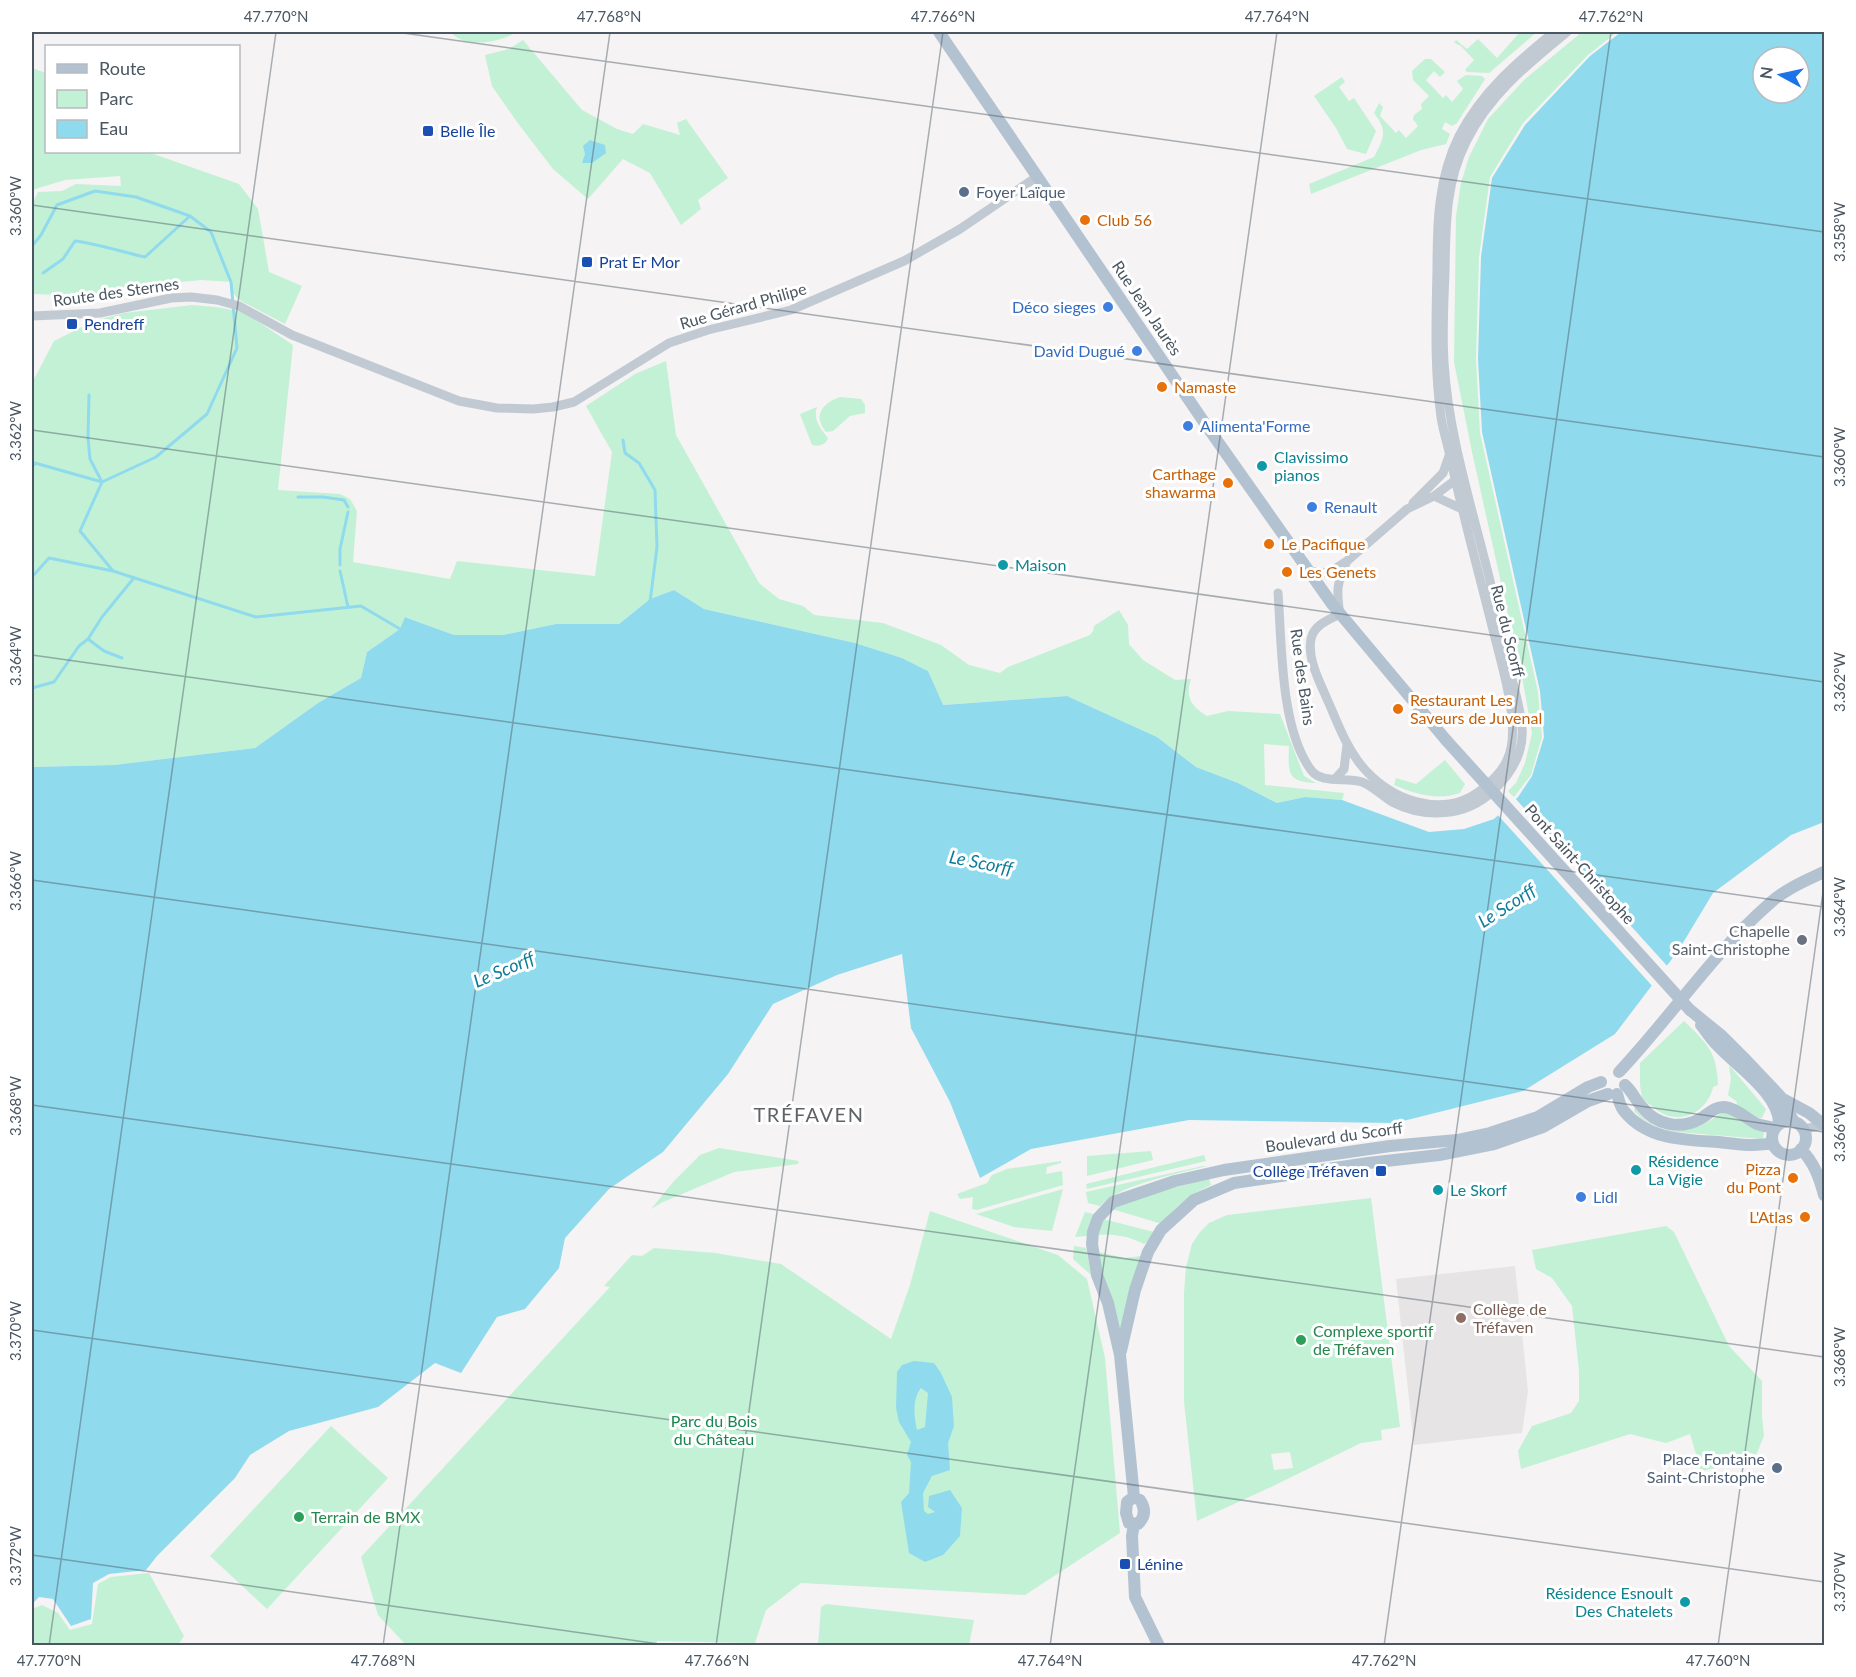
<svg xmlns="http://www.w3.org/2000/svg" width="1856" height="1677" font-family="Lato,sans-serif">
  <rect width="100%" height="100%" fill="#f5f3f3"/>
  <path fill="#e6e4e5" d="M1515 1266 1528 1391 1522 1433 1414 1445 1396 1279Z"/>
  <path fill="#c3f1d5" fill-rule="evenodd" d="M451 32H516C501 43 463 49 451 32Z
    M1520 32H1537L1489 73 1467 72 1465 70 1474 60 1460 45H1458L1454 42 1456 40 1467 49 1478 39 1497 58Z
    M1582 32H1617L1588 55 1523 123 1490 177 1479 257 1476 359 1480 433 1538 692 1542 737 1531 775 1514 797 1508 791 1516 783 1525 763 1532 733 1523 682 1472 452 1454 362 1456 216 1461 183 1469 157 1488 119 1525 79Z
    M523 40 582 110 617 129 633 134 643 124 680 135 677 123 686 119 728 178 698 200 701 209 681 225 650 173 623 159 588 199 553 169 517 122 492 86 485 55 509 49Z
    M1425 59H1431L1445 72 1440 77 1434 71 1426 80 1443 98 1446 95 1452 102 1463 89 1457 81 1466 75 1482 76 1485 79 1457 123 1452 126 1445 122 1442 129 1450 134 1446 144 1421 150 1311 194 1309 184 1374 157C1384 138 1388 131 1374 113L1379 103 1383 107 1380 116 1396 133 1399 130 1406 138 1418 126 1413 119 1414 115 1422 109 1421 104 1429 96 1413 80 1412 71Z
    M32 68 46 73V152H148L239 184 258 209 269 272 302 286 285 324 239 300 233 293 232 282 201 280 118 288 89 296 32 294V204L38 192 62 191 76 184 121 186 120 176 65 180 32 190Z
    M1342 77 1345 82 1339 87 1349 101 1354 98 1376 131 1366 154 1347 149 1336 128 1314 96Z
    M192 305 216 307 244 312 293 345 278 490 340 494 350 499 357 511 353 562 450 579 457 561 595 576 612 452 586 406 635 374 666 361 676 435 759 583 779 599 803 606 814 615 883 623 941 645 969 665 1000 673 1008 667 1090 635 1093 631 1094 626 1119 610 1128 625 1129 644 1143 660 1175 680 1191 679C1185 698 1191 706 1207 716L1228 711 1280 714 1304 776 1316 783C1287 782 1288 773 1289 746L1264 744 1265 785 1344 793 1342 800 1305 797 1277 803 1238 783 1196 767 1157 737 1067 696 942 705 928 671 902 658 855 643 704 609 674 590 650 599 619 624H556L503 635H454L406 617 400 629 367 652 361 678 318 703 255 748 114 765 32 767V383L54 341 94 321 124 313Z
    M840 397 861 399 865 405V413L850 416 833 431 826 432C812 415 823 403 840 397Z
    M817 407C813 420 820 428 828 438 826 445 818 447 812 445L800 414Z
    M1445 760 1465 784 1460 793C1436 801 1416 794 1394 785L1396 778 1416 784Z
    M1684 1021C1707 1043 1717 1052 1718 1085L1713 1087C1709 1107 1688 1123 1666 1115 1658 1112 1650 1104 1642 1099L1640 1084V1063Z
    M1729 1065 1766 1109 1762 1118 1755 1117 1736 1106 1737 1102 1728 1095 1731 1080Z
    M1635 1108C1639 1113 1643 1119 1648 1122 1673 1139 1703 1129 1723 1111H1728L1764 1132 1763 1139 1664 1131 1648 1125 1634 1111Z
    M719 1148 799 1161 798 1164 734 1172 663 1202 651 1209 674 1181 700 1155Z
    M1151 1151 1153 1160 1087 1176V1156Z
    M1204 1155 1206 1161 1087 1189 1086 1184Z
    M1061 1161V1163L1047 1167 1046 1174 1062 1171 1063 1185 977 1210 972 1209 973 1197 960 1199 957 1194 987 1183 992 1175 1007 1169Z
    M1203 1166H1207C1178 1174 1120 1184 1100 1206L1088 1203 1086 1192Z
    M1209 1178 1211 1185C1191 1194 1175 1206 1162 1224L1112 1209 1117 1204Z
    M1063 1189 1052 1231 1014 1227 976 1214Z
    M1371 1198 1400 1427 1381 1430 1382 1440 1361 1443 1273 1486 1197 1521 1184 1402V1293L1186 1267 1192 1244 1200 1232 1209 1223 1227 1215ZM1290 1452 1293 1468 1274 1470 1271 1454Z
    M930 1211 1058 1255 1087 1279 1105 1358 1120 1533 1025 1595 801 1583 766 1610 755 1643 657 1641 656 1646 406 1645 378 1615 361 1557 610 1287 604 1286 632 1255 642 1256 654 1248 715 1253 781 1264 891 1339 910 1285Z
    M1085 1212 1093 1214 1087 1236 1075 1237Z
    M1103 1219 1154 1232 1150 1240 1144 1244C1128 1236 1115 1234 1098 1235Z
    M1666 1226 1674 1232 1729 1346 1762 1381V1417L1764 1436 1756 1455 1746 1451 1732 1464 1701 1471 1690 1434 1666 1443 1630 1434 1521 1469 1518 1451 1532 1426 1571 1413 1579 1401V1371L1572 1306 1552 1278 1536 1269 1532 1250Z
    M1074 1246 1086 1248 1091 1275 1073 1259Z
    M1098 1252 1125 1258 1141 1256 1121 1333 1114 1304 1099 1264Z
    M331 1426 388 1478 267 1609 210 1556Z
    M149 1573 184 1636 178 1645H32V1609L42 1605 58 1613 70 1630 92 1624 98 1584 111 1577Z
    M826 1604 974 1620 969 1645H818L821 1607Z"/>
  <path fill="#90daee" fill-rule="evenodd" d="M1621 32H1824V822L1791 835 1713 893 1678 951 1615 1034 1523 1091 1395 1123 1189 1120 1031 1149 980 1178 950 1102 911 1028 902 954 837 975 773 1004 728 1074 663 1152 609 1189 565 1238 559 1268 525 1309 497 1317 461 1373 435 1363 378 1407 289 1431 250 1455 235 1478 157 1556 146 1570 109 1574 93 1583 91 1619 71 1626 53 1599 39 1597 32 1604V767L114 765 255 748 318 703 361 678 367 652 400 629 405 617 454 635H503L556 624H619L650 599 674 590 704 609 855 643 902 658 928 671 943 705 1067 696 1157 737 1196 767 1238 783 1277 803 1305 797 1342 800 1429 832 1464 829 1494 819 1518 797 1532 776 1544 737 1540 691 1482 432 1478 359 1481 257 1492 178 1525 125 1590 56ZM1763 57H1799V93H1763Z
    M590 140 605 145 606 153 592 163H582L585 154 583 146Z
    M914 1361 934 1363 941 1373 952 1397 954 1426 948 1443 950 1470 932 1476 923 1493 924 1511 928 1514 935 1512 928 1507 929 1496 950 1490 962 1508 960 1536 943 1555 925 1562 909 1553 901 1502 909 1493 911 1462 907 1455 911 1442 899 1422 896 1408 897 1372 902 1365ZM921 1388 928 1393 925 1427 917 1430C914 1417 912 1399 921 1388Z"/>
  <path fill="#f5f3f3" d="M1514 797 1669 968 1654 988 1496 813Z"/>
  <g fill="none" stroke-linecap="round" stroke-linejoin="round">
    <path stroke="#90daee" stroke-width="3" d="M32 246 41 235 57 205 95 191 136 197 190 216 211 232 231 282 237 348 207 414 156 457 102 482 80 531 113 571 256 617 361 606 400 629 402 632
      M43 273 63 259 75 241C99 244 122 252 145 257L190 216
      M89 395 88 437 90 459 102 482
      M623 440 625 453 639 463 655 490 657 547 650 602
      M32 467 35 463 102 482
      M298 497H323L344 500 348 507
      M340 565V549L348 512
      M340 571 348 607
      M32 577 49 558 113 571
      M88 639 104 651 122 658
      M32 688 54 682 79 646 88 639 102 617 133 579"/>
    <path stroke="#c1cad2" stroke-width="9" d="M32 316 100 313 171 298 191 297 217 300 239 306 292 335 459 401 497 408 533 409 553 407 574 402 669 343 708 330 791 310 904 261 960 229 1038 176
      M1434 496 1462 509
      M1413 503 1443 473 1449 456
      M1347 561C1337 582 1336 591 1340 614 1328 620 1314 625 1311 639 1307 659 1320 682 1327 699 1337 721 1345 745 1361 765 1389 800 1442 820 1481 790 1491 782 1502 772 1507 760 1522 730 1503 670 1495 638 1480 577 1463 517 1450 456 1447 443 1443 430 1441 417 1434 368 1436 318 1437 269 1437 223 1438 178 1459 136 1482 92 1517 62 1554 32
      M1309 571 1328 573 1347 561 1407 509 1434 496 1458 478
      M1278 593C1282 644 1280 728 1311 770 1321 784 1346 777 1362 782 1373 786 1382 796 1392 802 1425 819 1466 817 1493 791 1511 774 1524 754 1522 728 1521 710 1515 692 1511 675 1504 643 1497 612 1490 581 1473 511 1448 434 1444 362 1442 332 1444 301 1445 271 1446 226 1445 184 1466 142 1489 95 1528 64 1567 32
      M1336 778 1344 769 1347 745
      M1804 1129 1824 1125"/>
    <path stroke="#b3c2d1" stroke-width="12" d="M939 32 1206 425 1332 604 1446 740
      M1690 1010 1722 1036 1747 1061 1780 1096 1794 1122
      M1701 1025C1706 1031 1710 1038 1716 1044 1735 1065 1780 1094 1779 1124
      M1619 1072C1670 1018 1713 953 1769 904 1785 889 1805 881 1824 872
      M1625 1085C1633 1092 1635 1100 1642 1107 1656 1125 1680 1130 1700 1119 1709 1114 1713 1107 1724 1107 1736 1108 1747 1119 1757 1124 1763 1126 1770 1127 1775 1128
      M1617 1094C1619 1100 1620 1107 1624 1111 1647 1140 1685 1140 1718 1142 1736 1144 1755 1147 1773 1143
      M1783 1099 1809 1113 1824 1125
      M1772 1138a17 17 0 1 1 34 0a17 17 0 1 1-34 0Z
      M1801 1149C1814 1163 1819 1176 1824 1195
      M1121 1351 1135 1290 1148 1252 1161 1230 1194 1200 1234 1183 1368 1163 1439 1155 1494 1144 1543 1127 1588 1101 1608 1094
      M1134 1497 1120 1355 1108 1303 1097 1275 1092 1244 1093 1232 1098 1218 1113 1202 1175 1181 1224 1170 1390 1146 1457 1140 1490 1133 1538 1117 1588 1087 1601 1082
      M1134 1497 1140 1500C1146 1509 1145 1517 1138 1524L1129 1523 1126 1513 1127 1502Z
      M1134 1524 1132 1536 1135 1597 1159 1646"/>
    <path stroke="#b3c2d1" stroke-width="12" d="M1446 740 1690 1010"/>
  </g>
  <path fill="none" stroke="#4a5661" stroke-width="1.5" stroke-opacity="0.45" d="M396 32 1824 232M32 205 1824 457M32 430 1824 682M32 655 1824 907M32 880 1824 1132M32 1105 1824 1357M32 1330 1824 1582M32 1555 673 1646M49 1646 276 32M383 1646 610 32M716 1646 943 32M1050 1646 1277 32M1384 1646 1611 32M1718 1646 1824 885"/>
  <g fill="#1a4fb4" stroke="#fff" stroke-width="2">
    <rect x="422" y="125" width="12" height="12" rx="3"/>
    <rect x="581" y="256" width="12" height="12" rx="3"/>
    <rect x="66" y="318" width="12" height="12" rx="3"/>
    <rect x="1375" y="1165" width="12" height="12" rx="3"/>
    <rect x="1119" y="1558" width="12" height="12" rx="3"/>
  </g>
  <g fill="#5c6f8a" stroke="#fff" stroke-width="2">
    <circle cx="964" cy="192" r="6"/>
    <circle cx="1777" cy="1468" r="6"/>
  </g>
  <g fill="#e8710a" stroke="#fff" stroke-width="2">
    <circle cx="1085" cy="220" r="6"/>
    <circle cx="1162" cy="387" r="6"/>
    <circle cx="1228" cy="483" r="6"/>
    <circle cx="1269" cy="544" r="6"/>
    <circle cx="1287" cy="572" r="6"/>
    <circle cx="1398" cy="709" r="6"/>
    <circle cx="1793" cy="1178" r="6"/>
    <circle cx="1805" cy="1217" r="6"/>
  </g>
  <g fill="#3f7fe0" stroke="#fff" stroke-width="2">
    <circle cx="1108" cy="307" r="6"/>
    <circle cx="1137" cy="351" r="6"/>
    <circle cx="1188" cy="426" r="6"/>
    <circle cx="1312" cy="507" r="6"/>
    <circle cx="1581" cy="1197" r="6"/>
  </g>
  <g fill="#0f9aa8" stroke="#fff" stroke-width="2">
    <circle cx="1262" cy="466" r="6"/>
    <circle cx="1003" cy="565" r="6"/>
    <circle cx="1636" cy="1170" r="6"/>
    <circle cx="1438" cy="1190" r="6"/>
    <circle cx="1685" cy="1602" r="6"/>
  </g>
  <circle fill="#6b7280" stroke="#fff" stroke-width="2" cx="1802" cy="940" r="6"/>
  <circle fill="#8d6e63" stroke="#fff" stroke-width="2" cx="1461" cy="1318" r="6"/>
  <g fill="#2e9e5b" stroke="#fff" stroke-width="2">
    <circle cx="1301" cy="1340" r="6"/>
    <circle cx="299" cy="1517" r="6"/>
  </g>
  <g text-anchor="middle" stroke-width="6" stroke-linejoin="round" paint-order="stroke">
    <g font-size="16" fill="#164399" stroke="#fff" text-anchor="start">
      <text x="440" y="137">Belle Île</text>
      <text x="599" y="268">Prat Er Mor</text>
      <text x="84" y="330">Pendreff</text>
      <text x="1369" y="1177" text-anchor="end">Collège Tréfaven</text>
      <text x="1137" y="1570">Lénine</text>
    </g>
    <g font-size="16" fill="#4e5e75" stroke="#fff" text-anchor="start">
      <text x="976" y="198">Foyer Laïque</text>
      <text x="1765" y="1465" text-anchor="end">Place Fontaine<tspan x="1765" dy="18">Saint-Christophe</tspan></text>
    </g>
    <g font-size="16" fill="#c56008" stroke="#fff" text-anchor="start">
      <text x="1097" y="226">Club 56</text>
      <text x="1174" y="393">Namaste</text>
      <text x="1216" y="480" text-anchor="end">Carthage<tspan x="1216" dy="18">shawarma</tspan></text>
      <text x="1281" y="550">Le Pacifique</text>
      <text x="1299" y="578">Les Genets</text>
      <text x="1410" y="706">Restaurant Les<tspan x="1410" dy="18">Saveurs de Juvenal</tspan></text>
      <text x="1781" y="1175" text-anchor="end">Pizza<tspan x="1781" dy="18">du Pont</tspan></text>
      <text x="1793" y="1223" text-anchor="end">L'Atlas</text>
    </g>
    <g font-size="16" fill="#4a5661" stroke="#fff">
      <text transform="translate(116 292) rotate(-8)" y="6">Route des Sternes</text>
      <text transform="translate(743 306) rotate(-16)" y="6">Rue Gérard Philipe</text>
      <text transform="translate(1147 308) rotate(56)" y="6">Rue Jean Jaurès</text>
      <text transform="translate(1508 631) rotate(76)" y="6">Rue du Scorff</text>
      <text transform="translate(1303 677) rotate(82)" y="6">Rue des Bains</text>
      <text transform="translate(1580 864) rotate(48)" y="6">Pont Saint-Christophe</text>
      <text transform="translate(1334 1137) rotate(-8)" y="6">Boulevard du Scorff</text>
    </g>
    <g font-size="16" fill="#366cbe" stroke="#fff" text-anchor="start">
      <text x="1096" y="313" text-anchor="end">Déco sieges</text>
      <text x="1125" y="357" text-anchor="end">David Dugué</text>
      <text x="1200" y="432">Alimenta'Forme</text>
      <text x="1324" y="513">Renault</text>
      <text x="1593" y="1203">Lidl</text>
    </g>
    <g font-size="16" fill="#0d838f" stroke="#fff" text-anchor="start">
      <text x="1274" y="463">Clavissimo<tspan x="1274" dy="18">pianos</tspan></text>
      <text x="1015" y="571">Maison</text>
      <text x="1648" y="1167">Résidence<tspan x="1648" dy="18">La Vigie</tspan></text>
      <text x="1450" y="1196">Le Skorf</text>
      <text x="1673" y="1599" text-anchor="end">Résidence Esnoult<tspan x="1673" dy="18">Des Chatelets</tspan></text>
    </g>
    <g font-size="16" fill="#5b616d" stroke="#fff" text-anchor="end">
      <text x="1790" y="937">Chapelle<tspan x="1790" dy="18">Saint-Christophe</tspan></text>
    </g>
    <g font-size="16" fill="#785e54" stroke="#fff" text-anchor="start">
      <text x="1473" y="1315">Collège de<tspan x="1473" dy="18">Tréfaven</tspan></text>
    </g>
    <g font-size="16" fill="#27864d" stroke="#fff" text-anchor="start">
      <text x="1313" y="1337">Complexe sportif<tspan x="1313" dy="18">de Tréfaven</tspan></text>
      <text x="311" y="1523">Terrain de BMX</text>
    </g>
    <g font-size="16" fill="#17864f" stroke="#fff">
      <text x="714" y="1427">Parc du Bois<tspan x="714" dy="18">du Château</tspan></text>
    </g>
    <g font-size="18" font-style="italic" fill="#0c7c9b" stroke="#fff">
      <text transform="translate(981 863) rotate(11)" y="6">Le Scorff</text>
      <text transform="translate(1507 906) rotate(-33)" y="6">Le Scorff</text>
      <text transform="translate(504 970) rotate(-23)" y="6">Le Scorff</text>
    </g>
    <g font-size="20" letter-spacing="1.5" fill="#5f6368" stroke="#fff">
      <text x="809" y="1122">TRÉFAVEN</text>
    </g>
  </g>
  <rect width="1856" height="1677" fill="none" stroke="#ffffff" stroke-width="66"/>
  <rect x="45" y="45" width="195" height="108" fill="#ffffff" stroke="#b7bbc0" stroke-width="1.5"/>
  <rect x="57" y="64" width="30" height="9" fill="#b3c2d1" stroke="#b7bbc0" stroke-width="1.5"/>
  <text x="99" y="75" font-size="18" fill="#4a5661">Route</text>
  <rect x="57" y="90" width="30" height="18" fill="#c3f1d5" stroke="#b7bbc0" stroke-width="1.5"/>
  <text x="99" y="105" font-size="18" fill="#4a5661">Parc</text>
  <rect x="57" y="120" width="30" height="18" fill="#90daee" stroke="#b7bbc0" stroke-width="1.5"/>
  <text x="99" y="135" font-size="18" fill="#4a5661">Eau</text>
  <g transform="translate(1781 75) rotate(278)"><circle r="28" fill="#ffffff" stroke="#b7bbc0" stroke-width="1.5"/>
  <path d="M0-4.5L10 22L0 15L-10 22Z" fill="#1a73e8"/>
  <text y="-9" font-size="16" font-weight="bold" text-anchor="middle" fill="#4a5661">N</text>
  </g>
  <rect x="33" y="33" width="1790" height="1611" fill="none" stroke="#4a5661" stroke-width="2"/>
  <g font-size="15" text-anchor="middle" fill="#4a5661">
    <text x="276" y="22">47.770°N</text>
    <text x="609" y="22">47.768°N</text>
    <text x="943" y="22">47.766°N</text>
    <text x="1277" y="22">47.764°N</text>
    <text x="1611" y="22">47.762°N</text>
    <text transform="translate(16 206) rotate(-90)" y="5">3.360°W</text>
    <text transform="translate(1840 232) rotate(-90)" y="5">3.358°W</text>
    <text transform="translate(16 431) rotate(-90)" y="5">3.362°W</text>
    <text transform="translate(1840 457) rotate(-90)" y="5">3.360°W</text>
    <text transform="translate(16 656) rotate(-90)" y="5">3.364°W</text>
    <text transform="translate(1840 682) rotate(-90)" y="5">3.362°W</text>
    <text transform="translate(16 881) rotate(-90)" y="5">3.366°W</text>
    <text transform="translate(1840 907) rotate(-90)" y="5">3.364°W</text>
    <text transform="translate(16 1106) rotate(-90)" y="5">3.368°W</text>
    <text transform="translate(1840 1132) rotate(-90)" y="5">3.366°W</text>
    <text transform="translate(16 1331) rotate(-90)" y="5">3.370°W</text>
    <text transform="translate(1840 1357) rotate(-90)" y="5">3.368°W</text>
    <text transform="translate(16 1556) rotate(-90)" y="5">3.372°W</text>
    <text transform="translate(1840 1582) rotate(-90)" y="5">3.370°W</text>
    <text x="49" y="1666">47.770°N</text>
    <text x="383" y="1666">47.768°N</text>
    <text x="717" y="1666">47.766°N</text>
    <text x="1050" y="1666">47.764°N</text>
    <text x="1384" y="1666">47.762°N</text>
    <text x="1718" y="1666">47.760°N</text>
  </g>
</svg>
